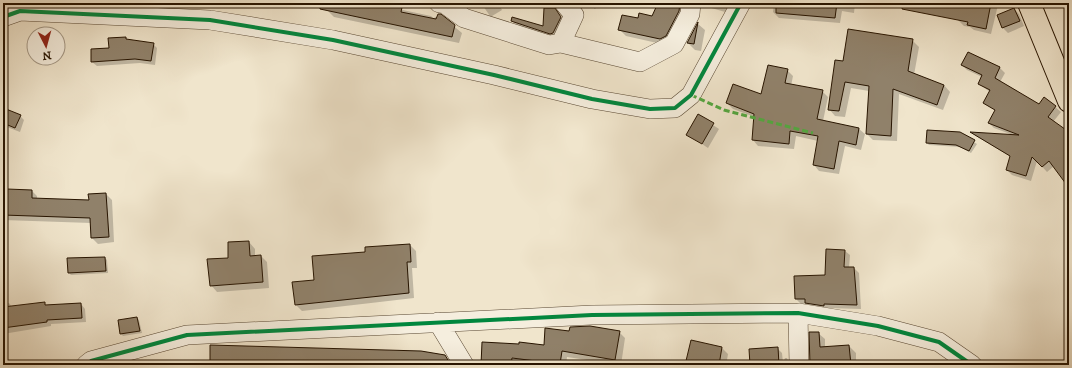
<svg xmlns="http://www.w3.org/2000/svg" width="1072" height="368" font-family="'IM FELL DW Pica',serif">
  <rect width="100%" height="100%" fill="#f0e5cc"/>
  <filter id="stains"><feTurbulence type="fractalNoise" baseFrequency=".005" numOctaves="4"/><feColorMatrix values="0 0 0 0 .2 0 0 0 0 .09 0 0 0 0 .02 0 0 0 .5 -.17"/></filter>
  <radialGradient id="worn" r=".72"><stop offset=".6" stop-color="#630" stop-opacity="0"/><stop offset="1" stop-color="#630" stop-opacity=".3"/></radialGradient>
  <path fill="#0003" d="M227 3H370L431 16 434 19 435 17 445 19 462 33 459 43 334 17 327 10 328 6 230 5Z
    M481 3H498L502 10 492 16H490Z
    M587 3H600L595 9Z
    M659 3H688L666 45 626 36 619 29 638 20 653 17Z
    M704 3H739L732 14 708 7Z
    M774 3H855L854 13 842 11 840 23 779 18 773 12Z
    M929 3H995L998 5 991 34 974 30 970 27 964 26 958 20Z
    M1014 9 1019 14 1024 26 1008 33 1003 28 998 15Z
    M559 14 565 22 555 38 516 25 512 21 544 27Z
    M698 24 705 30 701 51 695 50 688 43Z
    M126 38 128 41 153 44 157 48 155 65 140 63 97 66 92 62V50L110 49Z
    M912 40 919 47 914 75 944 85 950 92 943 110 899 94 897 141 873 140 867 134 869 91 851 88 845 117 835 116 829 109 844 62Z
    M968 53 1000 68 1005 73 1000 82 1039 105 1045 98 1061 112 1053 122 1069 133V186L1054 166 1047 172 1037 161 1031 181 1012 175 1007 170 1011 157 973 134 1013 135 994 128 989 123 996 111 984 102 990 92 979 84 982 77 967 70 962 65Z
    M787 70 793 76 791 86 822 91 828 97 823 121 859 129 865 134 861 150 845 146 839 174 819 171 814 165 818 141 796 136 794 149 758 146 753 140 755 117 733 109 727 103 762 96Z
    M3 93 6 97V110L20 116 24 120 20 132 7 127 5 153 3 152Z
    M698 115 719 129 708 148 687 134Z
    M959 133 977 144 971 153 960 147 929 145 927 143Z
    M32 191 37 196V199L90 201 106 194 112 200 114 242 98 244 92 238 91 223 3 220V201H7Z
    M249 242 255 249V256H261L267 262 269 288 217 292 211 285 229 258Z
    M410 245 416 251 417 268H412L414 298 302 311 296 305 366 253Z
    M845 251 850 255 849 268H854L859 273 861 309 828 308V310L811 308 807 304H801L796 299 826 276Z
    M105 258 107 260 108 273 71 275 69 273Z
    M9 303 12 307 44 303 47 306 81 304 85 309 86 322 51 324V326L3 334V304Z
    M137 318 139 320 142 333 123 336 121 334Z
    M619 332 625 338 621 365 567 357 566 365H482L544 346Z
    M818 333 825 339V348L849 346 856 353V365H811Z
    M692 342 722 348 728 354 727 360 737 362 740 365H687Z
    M777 348 782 353 783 363 785 358H787L790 365H751Z
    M444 356 453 365H211Z"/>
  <path fill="#90816a" stroke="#271400" d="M320 3H403L401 12 436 19 438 14H441L455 25 452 37 320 9Z
    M658 3H680L679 11 666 36 660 39 618 30 622 15 638 18 639 13 652 16Z
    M776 3H837L835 18 776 13Z
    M903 3H991L986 29 967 25 968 22 902 9Z
    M544 8H555L561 17 553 33 550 34 511 21 512 17 543 26Z
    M1014 8 1020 21 1002 28 997 15Z
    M698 22 694 44 687 43Z
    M848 29 913 39 908 71 944 85 937 105 893 89 891 136 866 134 869 86 845 82 839 111 828 110 835 60 843 61Z
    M126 37V39L154 43 151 61 135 59 91 62V49L109 48 108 38Z
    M968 52 1000 67 995 78 1039 104 1044 97 1056 106 1048 117 1069 132V188L1049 161 1042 167 1032 157 1026 176 1006 170 1010 156 970 132 1019 135 988 123 995 110 983 103 990 90 978 84 982 75 961 65Z
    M768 65 788 69 785 83 823 90 817 119 859 128 856 145 839 141 834 169 813 165 818 136 790 131 789 144 752 140 754 114 726 103 733 84 761 94Z
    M6 109 21 115 15 128 3 123Z
    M698 114 714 123 702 144 686 135Z
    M927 130 960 132 975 140 969 151 956 145 926 143Z
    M7 189 32 190V198L89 200 88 194 106 193 109 237 91 238 90 218 3 215V200H6Z
    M249 241 250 256 261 255 263 282 210 286 207 259 228 258V242Z
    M410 244 411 262H407L409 293 295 305 292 282 314 280 312 256 365 252V247Z
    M826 249 845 250 844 267H854L857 305 824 304V306L805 303V299H795L794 276 825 275Z
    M105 257 106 271 68 273 67 258Z
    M45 302V305L81 303 82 318 47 320V322L3 328V307Z
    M137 317 140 331 120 334 118 320Z
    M590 326 620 331 615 360 562 351 560 364 512 358 511 365H481L482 342 519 344V342L544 345 545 328 569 331 570 327Z
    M809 332H819L820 347 849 345 851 365H810Z
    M691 340 722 347 719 365H685Z
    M210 345 421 351 445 355 451 365H210Z
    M778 347 779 365H750L749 349Z"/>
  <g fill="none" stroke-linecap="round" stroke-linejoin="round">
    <g stroke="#594833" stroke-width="20">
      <path id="minor" d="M439 3 445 4 464 18 549 45 561 43 640 62 674 44 690 14 691 3
        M3 17 20 11 210 20 333 40 494 75 592 99 650 109 675 108 691 95 741 3
        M561 43 574 15 564 3
        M798 313 799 365
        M438 322 464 365
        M86 365 91 361 187 335 592 315 798 313 878 326 939 342 972 365"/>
    </g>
    <g stroke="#271400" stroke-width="24">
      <path id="major" d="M1029 3 1069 101"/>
    </g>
    <use href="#minor" stroke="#f5eede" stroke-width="19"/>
    <use href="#major" stroke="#f0e5cc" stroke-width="22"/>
    <path stroke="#53a840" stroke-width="3" stroke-dasharray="6 3" stroke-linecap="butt" d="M691 95 724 110 813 133"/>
    <g stroke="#f5eede" stroke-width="6">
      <path id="cycleway" d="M3 17 20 11 210 20 333 40 494 75 592 99 650 109 675 108 691 95 741 3
        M86 365 91 361 187 335 592 315 798 313 878 326 939 342 972 365"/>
    </g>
    <use href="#cycleway" stroke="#00873e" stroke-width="4"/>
  </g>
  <rect width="1072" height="368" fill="none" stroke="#f0e5cc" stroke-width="16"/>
  <rect x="4" y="4" width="1064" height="360" fill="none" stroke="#271400" stroke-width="2"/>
  <rect x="8" y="8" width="1056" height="352" fill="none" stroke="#271400"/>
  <g transform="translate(46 46) rotate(174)"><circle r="19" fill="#f5eede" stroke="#a39785"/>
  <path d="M0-3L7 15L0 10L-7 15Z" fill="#8f2418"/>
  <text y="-6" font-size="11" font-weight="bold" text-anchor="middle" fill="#271400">N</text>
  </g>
  <rect width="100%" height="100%" filter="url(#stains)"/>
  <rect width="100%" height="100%" fill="url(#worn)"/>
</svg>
